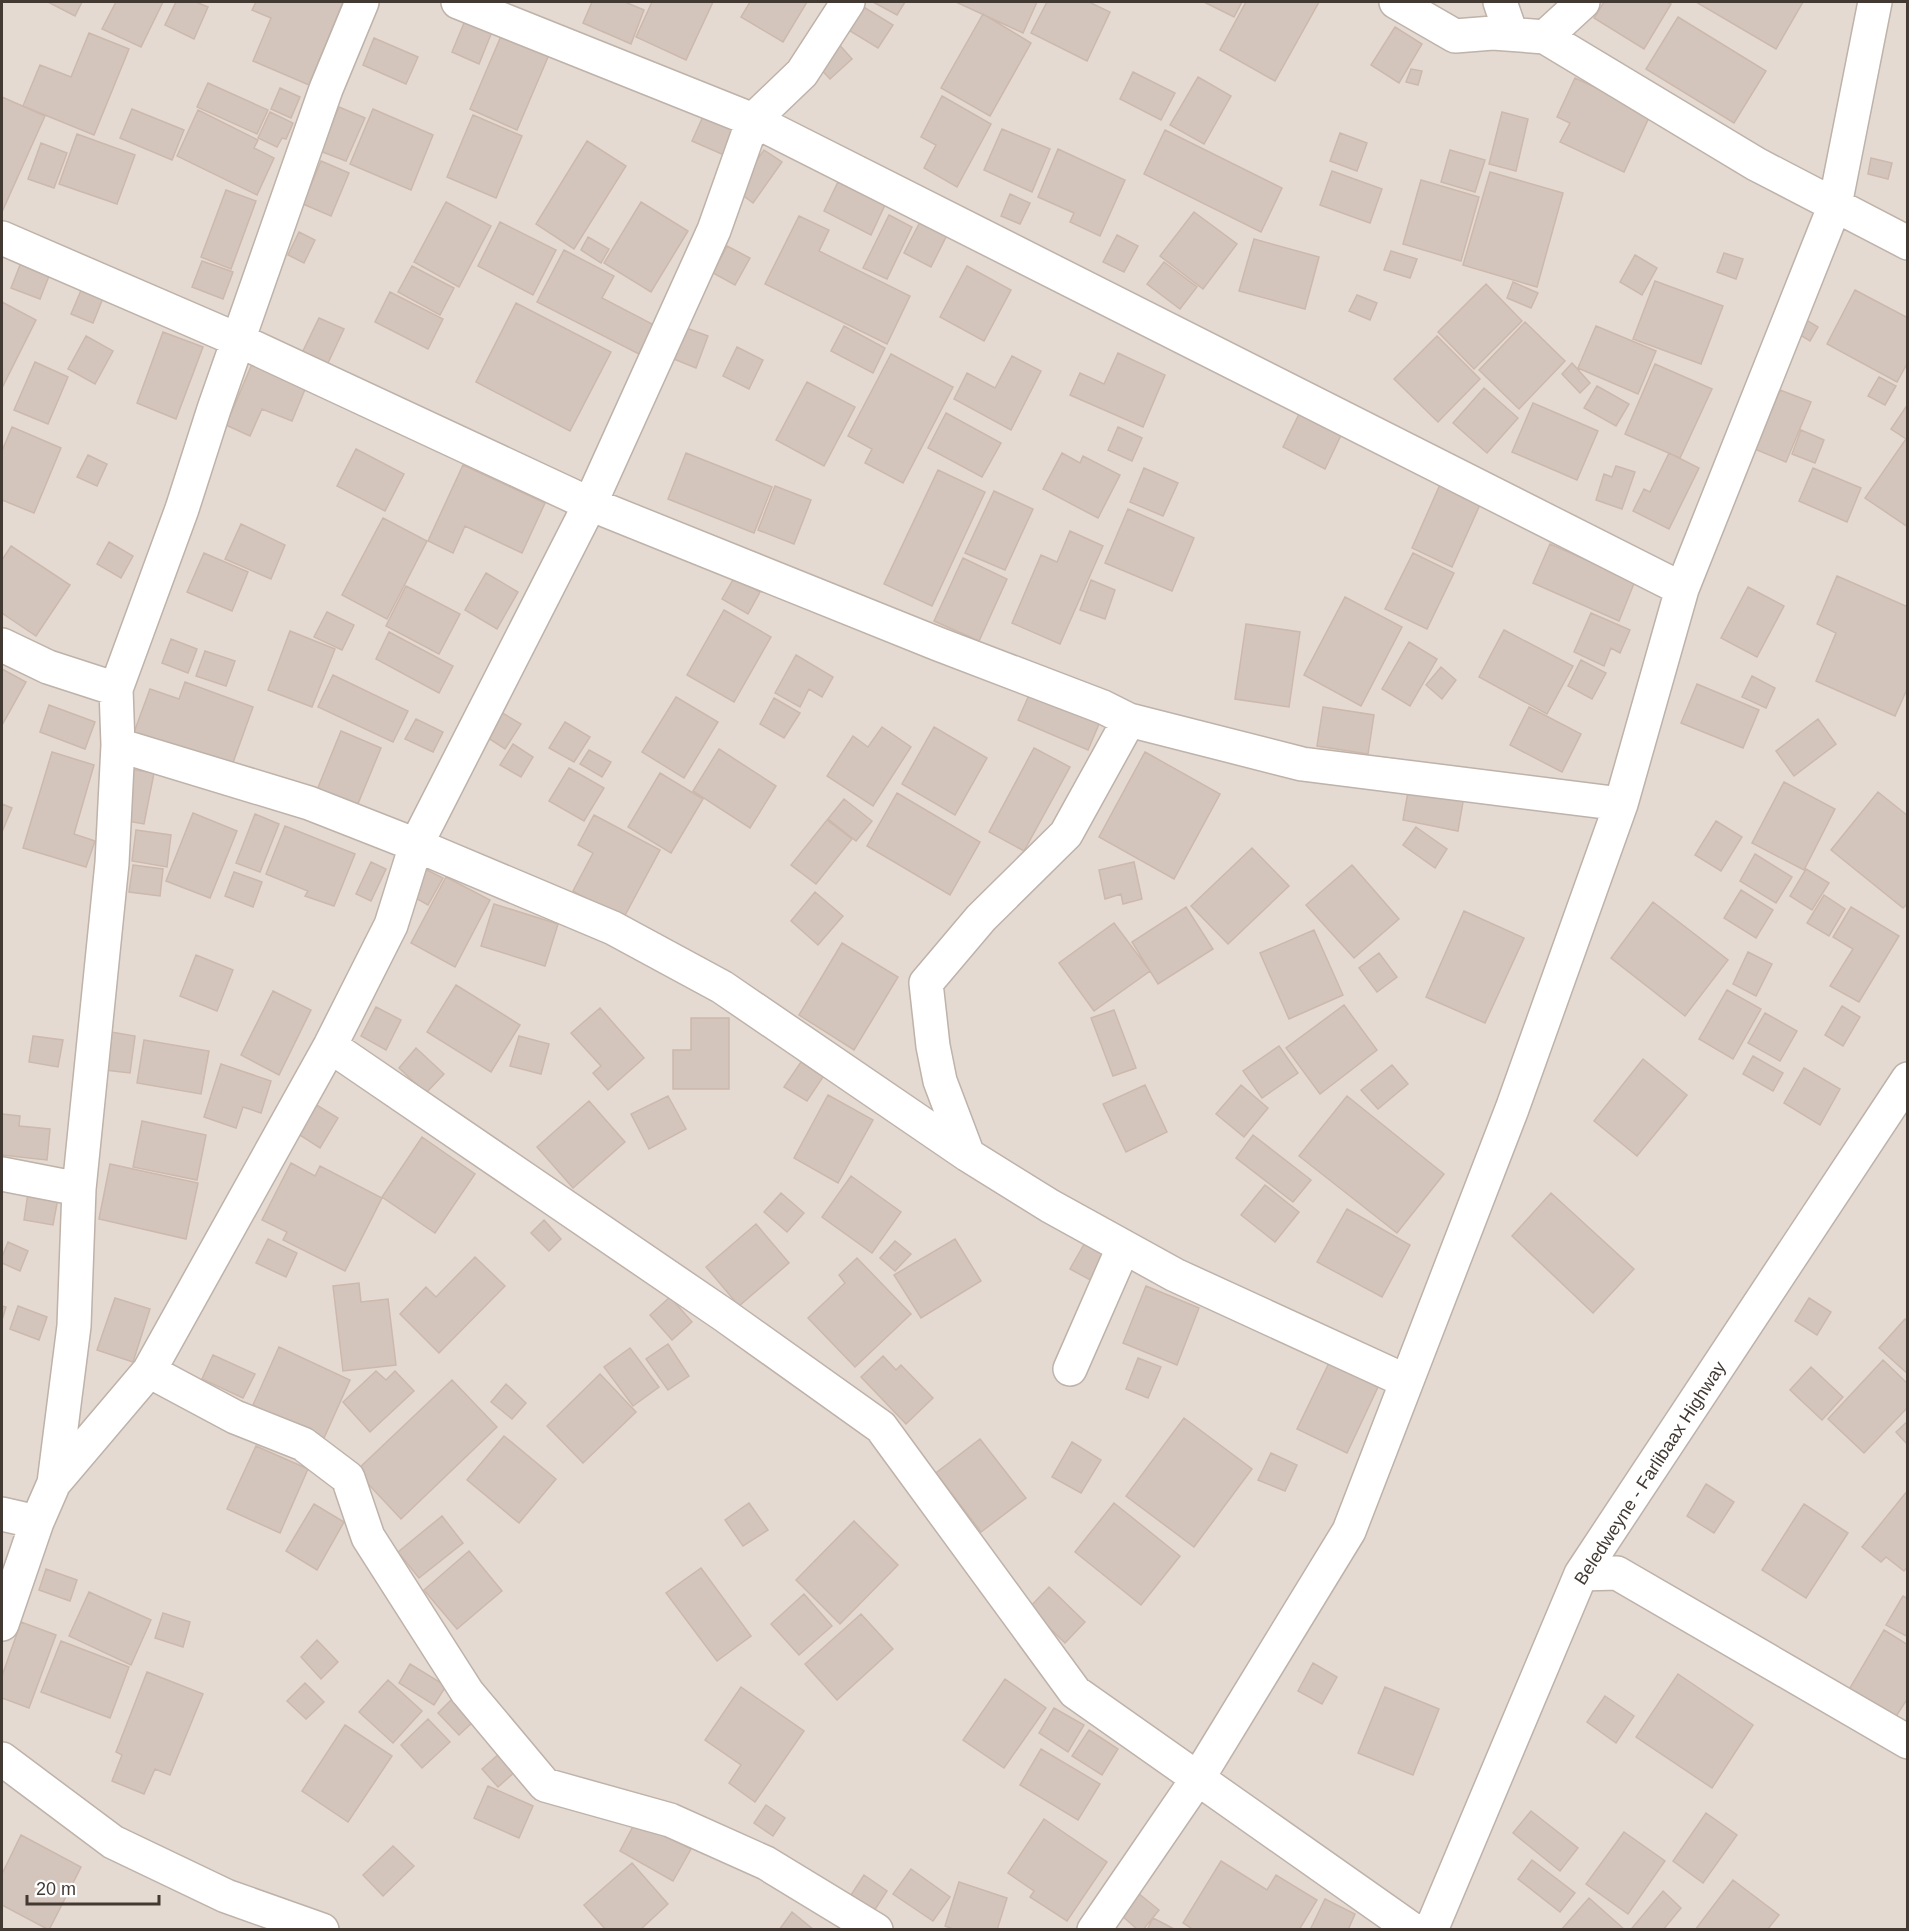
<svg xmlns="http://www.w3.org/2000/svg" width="1909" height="1931" font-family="Helvetica,sans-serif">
  <rect width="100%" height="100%" fill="#f0e9e3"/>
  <path fill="#e4dad1" d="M2 2H1907V1929H2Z"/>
  <path fill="#d4c5bc" stroke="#ccb8ac" stroke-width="1.5" d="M48 2H82L75 16Z
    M116 2H163L141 47 102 29Z
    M176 2H196L208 7 194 39 165 25Z
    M256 2H343L309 85 253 61 271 18 252 10Z
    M592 2H625L644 10 631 44 583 23Z
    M652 2H713L686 60 636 37Z
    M750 2H807L783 42 741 17Z
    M873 2H905L897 15Z
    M956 2H1037L1023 33Z
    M1047 2H1089L1110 12 1087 61 1031 33Z
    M1204 2H1242L1234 17Z
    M1246 2H1319L1275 81 1220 50Z
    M1604 2H1667L1671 4 1644 49 1594 18Z
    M1696 2H1803L1776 49Z
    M857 3 893 25 878 48 842 26Z
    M469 11 496 22 479 64 452 52Z
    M983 14 1031 43 990 116 941 88Z
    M1678 17 1766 71 1734 123 1646 69Z
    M1395 27 1422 44 1399 83 1371 65Z
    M504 29 551 50 517 130 470 109Z
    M89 33 129 49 94 135 23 106 40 65 71 77Z
    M374 38 418 57 406 84 363 65Z
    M836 41 852 59 830 79 814 62Z
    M1411 69 1422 71 1418 85 1406 82Z
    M1133 72 1175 93 1161 120 1120 99Z
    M1198 77 1231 96 1204 144 1170 125Z
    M1575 78 1651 113 1624 172 1560 142 1570 123 1557 117Z
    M208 83 268 110 257 134 197 107Z
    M280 88 300 97 291 118 271 109Z
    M942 96 991 124 957 187 924 168 936 145 921 137Z
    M2 97 45 116 2 212Z
    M339 107 365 118 346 161 320 151Z
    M132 109 184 130 172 160 120 138Z
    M373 109 433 135 411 190 350 164Z
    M198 110 258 140 254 148 274 158 257 195 177 156Z
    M270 112 293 123 286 139 282 138 277 147 258 138Z
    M705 112 736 127 724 155 692 141Z
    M1502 112 1528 119 1516 171 1489 164Z
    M473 115 522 136 496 198 447 177Z
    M1002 129 1050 149 1032 192 984 170Z
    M1165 130 1282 188 1261 232 1144 174Z
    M1340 133 1367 143 1357 171 1330 161Z
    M77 134 135 155 117 204 59 184Z
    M587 141 626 166 574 249 536 224Z
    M41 143 67 153 54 188 28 179Z
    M1058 149 1125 180 1100 236 1070 222 1074 213 1038 197Z
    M764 150 782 162 753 203 736 190Z
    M1450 150 1485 160 1475 192 1441 182Z
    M1871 158 1892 163 1888 179 1868 174Z
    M321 161 349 173 331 216 303 204Z
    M1332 171 1382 189 1370 223 1320 205Z
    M1490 172 1563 193 1537 287 1463 265Z
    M1421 180 1479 197 1461 261 1403 244Z
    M838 182 885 205 871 235 824 211Z
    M226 190 256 201 231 269 201 257Z
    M1010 194 1030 203 1020 224 1001 216Z
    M446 202 491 226 459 287 414 262Z
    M641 202 688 231 651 292 604 263Z
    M1194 212 1237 244 1203 289 1160 256Z
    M889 215 912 227 887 279 863 268Z
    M799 216 829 230 819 251 910 296 887 344 765 284Z
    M500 222 556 250 533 295 478 266Z
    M920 222 947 235 931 267 904 253Z
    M299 232 315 240 304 263 288 255Z
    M1117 235 1138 246 1124 272 1103 262Z
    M588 237 609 249 601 263 581 250Z
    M1254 239 1319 257 1305 309 1239 291Z
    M727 246 750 258 735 285 713 273Z
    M564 250 614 276 602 298 654 325 639 354 537 302Z
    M1391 251 1417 259 1410 278 1384 270Z
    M1724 253 1743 259 1736 279 1717 272Z
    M1635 255 1657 268 1642 295 1620 282Z
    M22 260 51 271 40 299 11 288Z
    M202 261 233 272 223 299 192 287Z
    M1164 262 1197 287 1180 309 1147 284Z
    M412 266 454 288 440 315 398 292Z
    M967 266 1011 290 984 341 940 317Z
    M1655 281 1723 306 1701 364 1633 339Z
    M1513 282 1538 293 1531 308 1507 298Z
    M1486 284 1522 321 1474 369 1438 332Z
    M82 288 103 298 93 323 71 314Z
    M1855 290 1908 318V362L1897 382 1827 344Z
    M390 292 443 319 428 349 375 322Z
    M1357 295 1377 303 1370 320 1349 311Z
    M2 302 36 320 2 388Z
    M516 303 611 352 570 431 476 382Z
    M319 318 344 329 327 365 302 353Z
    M1803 318 1818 327 1810 341 1795 332Z
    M1525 322 1565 361 1519 409 1479 370Z
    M681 326 708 336 696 368 669 357Z
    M844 326 885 348 873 373 831 351Z
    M1596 326 1656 351 1638 394 1578 368Z
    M163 332 203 347 176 419 137 403Z
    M86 336 113 351 95 384 68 369Z
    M1437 336 1480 379 1438 422 1394 379Z
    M737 347 763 360 749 389 723 376Z
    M1118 353 1165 375 1143 427 1070 395 1080 373 1104 384Z
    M891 354 953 387 903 483 865 463 872 449 848 436Z
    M1012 356 1041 371 1011 430 954 399 967 373 995 388Z
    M35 362 68 377 48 424 14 410Z
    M1572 363 1590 383 1580 393 1562 374Z
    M252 364 306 387 292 421 262 409 250 436 226 425Z
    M1655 364 1712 389 1680 458 1625 434Z
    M1879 377 1896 386 1885 405 1868 396Z
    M807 382 855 407 824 466 776 440Z
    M1597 386 1629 404 1616 426 1584 408Z
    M1484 388 1518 418 1487 453 1453 423Z
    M1780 390 1811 402 1786 462 1755 449Z
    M1533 403 1598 431 1577 480 1512 452Z
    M1908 404V527L1865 498 1906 439 1891 429Z
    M1301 410 1343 431 1325 469 1283 447Z
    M946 413 1001 443 982 477 928 448Z
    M12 427 61 448 34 513 2 500V451Z
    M1118 427 1142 438 1132 461 1108 450Z
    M1801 430 1824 440 1815 463 1792 454Z
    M356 449 404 474 385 511 337 486Z
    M686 453 772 487 754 533 668 499Z
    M1062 453 1080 463 1083 456 1120 475 1098 518 1043 489Z
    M1669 453 1699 468 1669 529 1633 511 1644 489 1650 492Z
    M88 455 107 464 97 486 77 477Z
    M463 465 545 503 522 553 465 526 453 553 428 541Z
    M1616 466 1635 472 1622 509 1596 500 1604 474 1612 477Z
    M1144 468 1178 483 1163 516 1130 502Z
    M1813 468 1861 488 1847 522 1799 501Z
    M938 470 985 492 932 606 884 584Z
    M1442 480 1483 498 1452 567 1412 548Z
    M775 486 811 500 794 544 758 530Z
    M994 491 1033 509 1005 570 965 553Z
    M1128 509 1194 538 1172 591 1105 563Z
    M383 518 427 541 387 619 342 595Z
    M241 524 285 545 271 579 225 559Z
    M1070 531 1103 546 1060 644 1012 623 1041 555 1057 562Z
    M109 542 133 556 121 578 97 564Z
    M1550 544 1635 581 1619 621 1533 583Z
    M11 546 70 585 36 636 2 613V560Z
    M204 553 248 572 232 611 187 592Z
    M1413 553 1454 573 1427 629 1385 609Z
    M963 558 1007 579 979 641 934 621Z
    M486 573 518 592 497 629 465 610Z
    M1837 576 1908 607V687L1895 716 1816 681 1836 633 1817 624Z
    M734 578 760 592 748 614 722 599Z
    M1091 580 1115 590 1105 619 1080 610Z
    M406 586 460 614 439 654 386 626Z
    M1748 587 1784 606 1757 657 1721 638Z
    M1345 597 1402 627 1361 706 1304 675Z
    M724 610 771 637 734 702 687 675Z
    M327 612 354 625 342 650 314 637Z
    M1591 613 1630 630 1620 653 1611 648 1604 666 1574 652Z
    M1246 624 1300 632 1289 707 1235 699Z
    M1504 630 1573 666 1547 714 1479 677Z
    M290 631 335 649 312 707 268 690Z
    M389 632 453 666 439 693 376 659Z
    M171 639 197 649 188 673 162 663Z
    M1409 642 1437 659 1410 706 1382 689Z
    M205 651 235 661 226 686 196 676Z
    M796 655 833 677 822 697 809 689 800 707 775 693Z
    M1581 660 1606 673 1592 699 1568 686Z
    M1441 667 1456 680 1442 699 1426 685Z
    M2 669 26 682 2 725Z
    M333 675 408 711 393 742 318 707Z
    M1752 676 1775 688 1766 708 1742 697Z
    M185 682 253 707 230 771 133 735 150 689 179 699Z
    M1697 684 1759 710 1743 748 1681 723Z
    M1033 686 1102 717 1088 750 1018 720Z
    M676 697 718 722 684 778 642 752Z
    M774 698 800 713 784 738 760 724Z
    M49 705 95 722 85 749 40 732Z
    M1323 707 1374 715 1368 754 1317 746Z
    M1529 707 1581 734 1562 772 1510 745Z
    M494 708 521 724 505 749 479 732Z
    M416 719 443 732 433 752 405 739Z
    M1818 719 1836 744 1794 776 1776 751Z
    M565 722 590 737 574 762 549 748Z
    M882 727 911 747 873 806 827 776 853 736 868 747Z
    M934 727 987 758 955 815 902 784Z
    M341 731 381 748 357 806 317 790Z
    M513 744 533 757 521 777 500 765Z
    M1034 748 1070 767 1024 851 989 832Z
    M719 749 776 786 750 828 693 791Z
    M589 750 611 762 602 777 580 764Z
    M52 752 94 765 74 834 95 841 86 867 23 848Z
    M1145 752 1220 794 1174 879 1099 837Z
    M569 768 604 788 584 821 549 801Z
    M130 769 154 773 144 824 121 820Z
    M660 773 703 799 671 853 628 827Z
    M1784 782 1835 809 1804 870 1752 843Z
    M1409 786 1464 796 1458 831 1403 820Z
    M1878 792 1908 816V903L1903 908 1831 850Z
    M897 793 980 842 950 895 867 846Z
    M844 799 872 821 856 841 828 819Z
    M2 804 12 808 2 832Z
    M193 813 237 831 210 898 166 881Z
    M255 814 279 824 260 872 236 863Z
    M594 815 660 850 623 919 573 891 593 853 578 845Z
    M827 820 852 839 816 884 791 865Z
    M1716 821 1742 837 1721 871 1695 855Z
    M285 826 355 854 334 906 305 896 308 891 266 874Z
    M1416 827 1447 849 1435 868 1403 845Z
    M136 830 171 835 167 867 132 861Z
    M1252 848 1289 886 1228 944 1191 906Z
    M1755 854 1792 877 1776 903 1740 881Z
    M371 862 386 869 371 901 356 894Z
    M1134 862 1142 899 1123 904 1121 894 1105 899 1099 870Z
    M133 865 163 869 160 896 129 892Z
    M417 865 443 878 428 905 403 891Z
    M1352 865 1399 919 1354 958 1306 905Z
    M1806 869 1829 883 1812 910 1790 896Z
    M234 872 262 882 253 907 225 896Z
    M446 877 490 900 455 967 411 943Z
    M1741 890 1773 910 1756 938 1724 918Z
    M815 892 843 916 818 945 791 921Z
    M1824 895 1845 909 1829 936 1807 923Z
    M1653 902 1728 960 1685 1016 1611 958Z
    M494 904 558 924 545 966 481 946Z
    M1186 907 1213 949 1158 984 1132 942Z
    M1851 907 1899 936 1859 1002 1830 986 1853 949 1833 937Z
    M1464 911 1524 938 1485 1023 1426 997Z
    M1114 923 1150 971 1094 1011 1059 963Z
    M1314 930 1343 995 1289 1019 1260 953Z
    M842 943 898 977 854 1050 799 1015Z
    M1748 952 1772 964 1756 996 1733 984Z
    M1379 953 1397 977 1377 992 1359 968Z
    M196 955 233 970 217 1011 180 996Z
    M456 985 520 1025 491 1072 427 1032Z
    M1727 990 1761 1009 1733 1059 1699 1039Z
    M273 991 311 1010 279 1075 241 1055Z
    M1344 1005 1377 1050 1320 1094 1286 1048Z
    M1842 1006 1860 1017 1843 1046 1825 1035Z
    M376 1007 401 1020 386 1050 361 1036Z
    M600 1008 644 1058 608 1090 593 1073 601 1066 571 1033Z
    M1114 1010 1136 1068 1113 1076 1091 1018Z
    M1765 1013 1797 1031 1780 1061 1748 1043Z
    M691 1018H729V1089H673V1050H691Z
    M111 1032 135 1036 130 1073 105 1070Z
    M33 1036 63 1040 58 1067 29 1062Z
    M519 1036 549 1044 541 1074 510 1066Z
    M144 1040 209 1051 201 1094 137 1083Z
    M1279 1046 1298 1073 1262 1098 1243 1071Z
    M416 1048 444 1074 426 1093 399 1068Z
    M1753 1056 1783 1073 1773 1091 1743 1074Z
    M1643 1059 1687 1095 1637 1156 1594 1121Z
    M801 1062 823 1077 807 1101 784 1087Z
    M221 1064 271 1081 261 1113 243 1107 236 1128 204 1117Z
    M1392 1065 1408 1084 1378 1109 1361 1090Z
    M1804 1068 1840 1089 1820 1125 1784 1103Z
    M1145 1085 1167 1132 1126 1152 1103 1104Z
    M1241 1085 1268 1108 1244 1137 1216 1114Z
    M828 1095 873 1120 838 1183 794 1158Z
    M668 1096 686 1129 649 1149 631 1114Z
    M1347 1096 1444 1174 1397 1233 1299 1156Z
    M310 1101 338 1118 320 1148 292 1130Z
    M589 1101 625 1142 573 1188 537 1147Z
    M2 1114 20 1116 19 1126 50 1129 47 1160 2 1155Z
    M142 1121 206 1135 197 1180 133 1167Z
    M1253 1135 1311 1180 1293 1202 1236 1158Z
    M422 1137 475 1174 435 1233 382 1197Z
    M291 1163 315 1176 320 1166 382 1198 345 1271 283 1240 287 1232 262 1220Z
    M110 1164 198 1183 186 1239 99 1219Z
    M851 1176 901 1212 872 1253 822 1217Z
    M1265 1185 1299 1212 1275 1242 1241 1215Z
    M28 1193 58 1198 53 1225 24 1220Z
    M781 1193 804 1213 787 1232 764 1212Z
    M1551 1193 1634 1269 1593 1313 1512 1236Z
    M1347 1209 1410 1245 1382 1297 1317 1262Z
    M544 1220 561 1239 549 1251 531 1233Z
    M756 1224 789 1263 739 1306 706 1267Z
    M268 1239 297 1253 286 1277 256 1263Z
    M955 1239 981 1281 921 1318 894 1275Z
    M1087 1239 1112 1254 1096 1283 1070 1269Z
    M895 1241 911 1254 895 1271 880 1258Z
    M8 1242 28 1251 20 1271 2 1263V1257Z
    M475 1257 505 1286 439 1353 400 1314 426 1287 436 1297Z
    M857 1258 911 1314 855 1367 808 1318 845 1283 839 1275Z
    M359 1283 361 1302 388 1299 396 1365 343 1371 333 1286Z
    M1146 1286 1199 1308 1177 1365 1123 1343Z
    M670 1297 692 1322 672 1340 650 1315Z
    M115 1298 150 1309 133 1362 97 1350Z
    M1809 1298 1831 1312 1817 1335 1795 1321Z
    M2 1306 6 1307 2 1320Z
    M18 1306 47 1317 39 1340 10 1329Z
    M1905 1319 1908 1321V1374L1879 1348Z
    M668 1344 689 1376 668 1390 646 1359Z
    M279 1347 350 1380 324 1438 253 1405Z
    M630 1348 659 1387 633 1406 604 1367Z
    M213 1355 255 1374 243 1398 202 1379Z
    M883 1356 896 1370 901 1365 933 1398 906 1424 861 1377Z
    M1138 1358 1161 1367 1148 1398 1126 1389Z
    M1883 1360 1908 1384V1407L1864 1453 1828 1419Z
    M1329 1363 1378 1387 1347 1453 1297 1429Z
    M1811 1367 1843 1397 1822 1420 1790 1390Z
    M376 1371 386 1380 395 1371 414 1391 370 1432 343 1402Z
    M600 1374 636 1412 583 1463 547 1426Z
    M452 1380 497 1427 401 1519 356 1471Z
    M506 1384 526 1403 512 1419 491 1402Z
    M1184 1418 1252 1469 1194 1547 1126 1496Z
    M1908 1421V1445L1896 1432Z
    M504 1436 556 1479 519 1523 467 1480Z
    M980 1439 1026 1498 981 1532 936 1473Z
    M1072 1442 1101 1460 1081 1493 1052 1477Z
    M256 1446 308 1469 280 1533 227 1509Z
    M1271 1453 1297 1465 1285 1491 1258 1480Z
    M1706 1484 1734 1502 1714 1533 1687 1516Z
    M1908 1490V1566L1904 1571 1886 1557 1881 1562 1862 1547Z
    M749 1503 768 1530 743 1546 725 1520Z
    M1114 1503 1180 1556 1141 1605 1075 1552Z
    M314 1504 344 1522 317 1570 286 1551Z
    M1804 1504 1848 1533 1806 1598 1762 1570Z
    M442 1516 463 1543 419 1578 398 1552Z
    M854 1521 898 1565 840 1624 796 1580Z
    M469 1551 502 1591 457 1629 424 1590Z
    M701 1568 751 1636 717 1661 666 1593Z
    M46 1569 77 1580 70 1601 39 1590Z
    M1049 1587 1085 1622 1065 1643 1029 1608Z
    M89 1592 151 1620 131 1665 69 1636Z
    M804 1594 832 1626 799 1655 771 1624Z
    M1903 1596 1908 1599V1637L1886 1625Z
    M163 1613 190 1622 183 1647 155 1638Z
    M861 1614 893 1649 837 1700 805 1664Z
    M21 1622 56 1635 29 1708 2 1698V1676Z
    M1884 1630 1908 1645V1698L1893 1721 1847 1693Z
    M317 1640 338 1662 321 1679 301 1657Z
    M61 1641 129 1667 110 1718 41 1692Z
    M1313 1663 1337 1677 1322 1704 1298 1691Z
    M410 1664 446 1686 434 1705 399 1683Z
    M147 1672 203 1694 170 1775 155 1769 144 1794 112 1781 122 1755 116 1752Z
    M1678 1674 1753 1725 1712 1788 1636 1737Z
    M1005 1679 1046 1708 1004 1768 963 1740Z
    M388 1680 422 1711 393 1743 359 1712Z
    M305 1683 324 1702 306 1719 287 1701Z
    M741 1687 804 1731 755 1802 729 1783 741 1765 705 1740Z
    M1385 1687 1439 1709 1413 1775 1358 1753Z
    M455 1696 476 1719 459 1735 438 1713Z
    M1605 1696 1634 1716 1616 1743 1587 1722Z
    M1054 1708 1084 1725 1068 1752 1039 1733Z
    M428 1719 450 1742 422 1768 401 1745Z
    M345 1725 392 1756 348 1822 302 1791Z
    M1089 1730 1118 1749 1102 1775 1072 1756Z
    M1041 1749 1100 1784 1078 1820 1020 1785Z
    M500 1753 516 1771 498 1787 482 1769Z
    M488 1786 533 1806 519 1838 474 1818Z
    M766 1805 785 1818 773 1836 754 1823Z
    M1531 1811 1578 1848 1560 1871 1513 1833Z
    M1706 1813 1737 1835 1703 1883 1673 1861Z
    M637 1819 691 1849 673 1881 620 1851Z
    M1044 1819 1107 1862 1067 1921 1030 1897 1034 1891 1008 1873Z
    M1624 1832 1665 1861 1628 1914 1586 1884Z
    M21 1835 81 1867 49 1930 2 1905V1874Z
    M393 1846 414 1866 383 1896 363 1875Z
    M1532 1860 1575 1893 1560 1912 1518 1879Z
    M1221 1861 1267 1890 1276 1875 1317 1900 1299 1930H1194L1183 1923Z
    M632 1863 668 1904 640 1930H606L584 1905Z
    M911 1869 950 1897 933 1921 893 1894Z
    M864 1875 887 1891 874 1911 851 1895Z
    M1733 1880 1779 1915 1767 1930H1695Z
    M959 1882 1007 1898 997 1930H956L945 1926Z
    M1663 1891 1681 1908 1663 1930H1633L1632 1928Z
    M1138 1893 1159 1910 1143 1930H1138L1120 1914Z
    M1589 1898 1625 1930H1561Z
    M1325 1899 1355 1914 1348 1930H1310Z
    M792 1912 814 1930H779Z
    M1153 1918 1176 1930H1147Z"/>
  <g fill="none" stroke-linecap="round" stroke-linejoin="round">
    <g stroke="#beb2a9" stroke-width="36">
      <path id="minor" d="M458 2 753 120 1682 589
        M1396 2 1455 36 1493 33 1545 37 1756 164 1908 243
        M1493 33 1508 25 1500 2
        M1545 37 1583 2
        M2 238 238 340 590 504 938 644 1103 707 1129 720 1302 764 1621 804
        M2 645 48 667 116 689
        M118 745 309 803 416 845 613 928 722 987 968 1155 1050 1206 1175 1275 1406 1381
        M330 1046 724 1315 881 1427 1075 1692 1413 1930
        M968 1155 940 1081 933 1046 926 983 981 918 1066 834 1129 720
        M2 1174 79 1189
        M1070 1369 1123 1248
        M149 1371 235 1417 303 1444 348 1478 368 1537 467 1692 545 1785 670 1820 766 1863 876 1930
        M54 1483 149 1371 330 1046 391 925 416 845 590 504 714 230 753 120 802 73 848 2
        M2 1514 37 1522
        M1581 1574 1617 1573 1908 1742
        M2 1624 37 1522 54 1483 74 1326 79 1189 112 863 118 745 116 689 182 509 214 409 326 89 362 2
        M2 1759 113 1842 226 1896 322 1930
        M1094 1930 1198 1778 1349 1531 1512 1109 1621 804 1682 589 1835 205 1875 2
        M1431 1930 1581 1574 1908 1079"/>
    </g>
    <use href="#minor" stroke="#fff" stroke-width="33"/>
  </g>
  <g text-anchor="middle" stroke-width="5" stroke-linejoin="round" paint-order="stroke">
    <g font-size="18" fill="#423933" stroke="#fff">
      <text transform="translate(1650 1473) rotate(-57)" y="6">Beledweyne - Farlibaax Highway</text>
    </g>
  </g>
  <rect width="1909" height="1931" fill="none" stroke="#423933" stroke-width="6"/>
  <path d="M27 1895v9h132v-9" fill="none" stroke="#423933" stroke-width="3"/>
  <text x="36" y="1895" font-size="18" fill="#423933" stroke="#ffffff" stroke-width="4.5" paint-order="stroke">20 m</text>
</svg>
